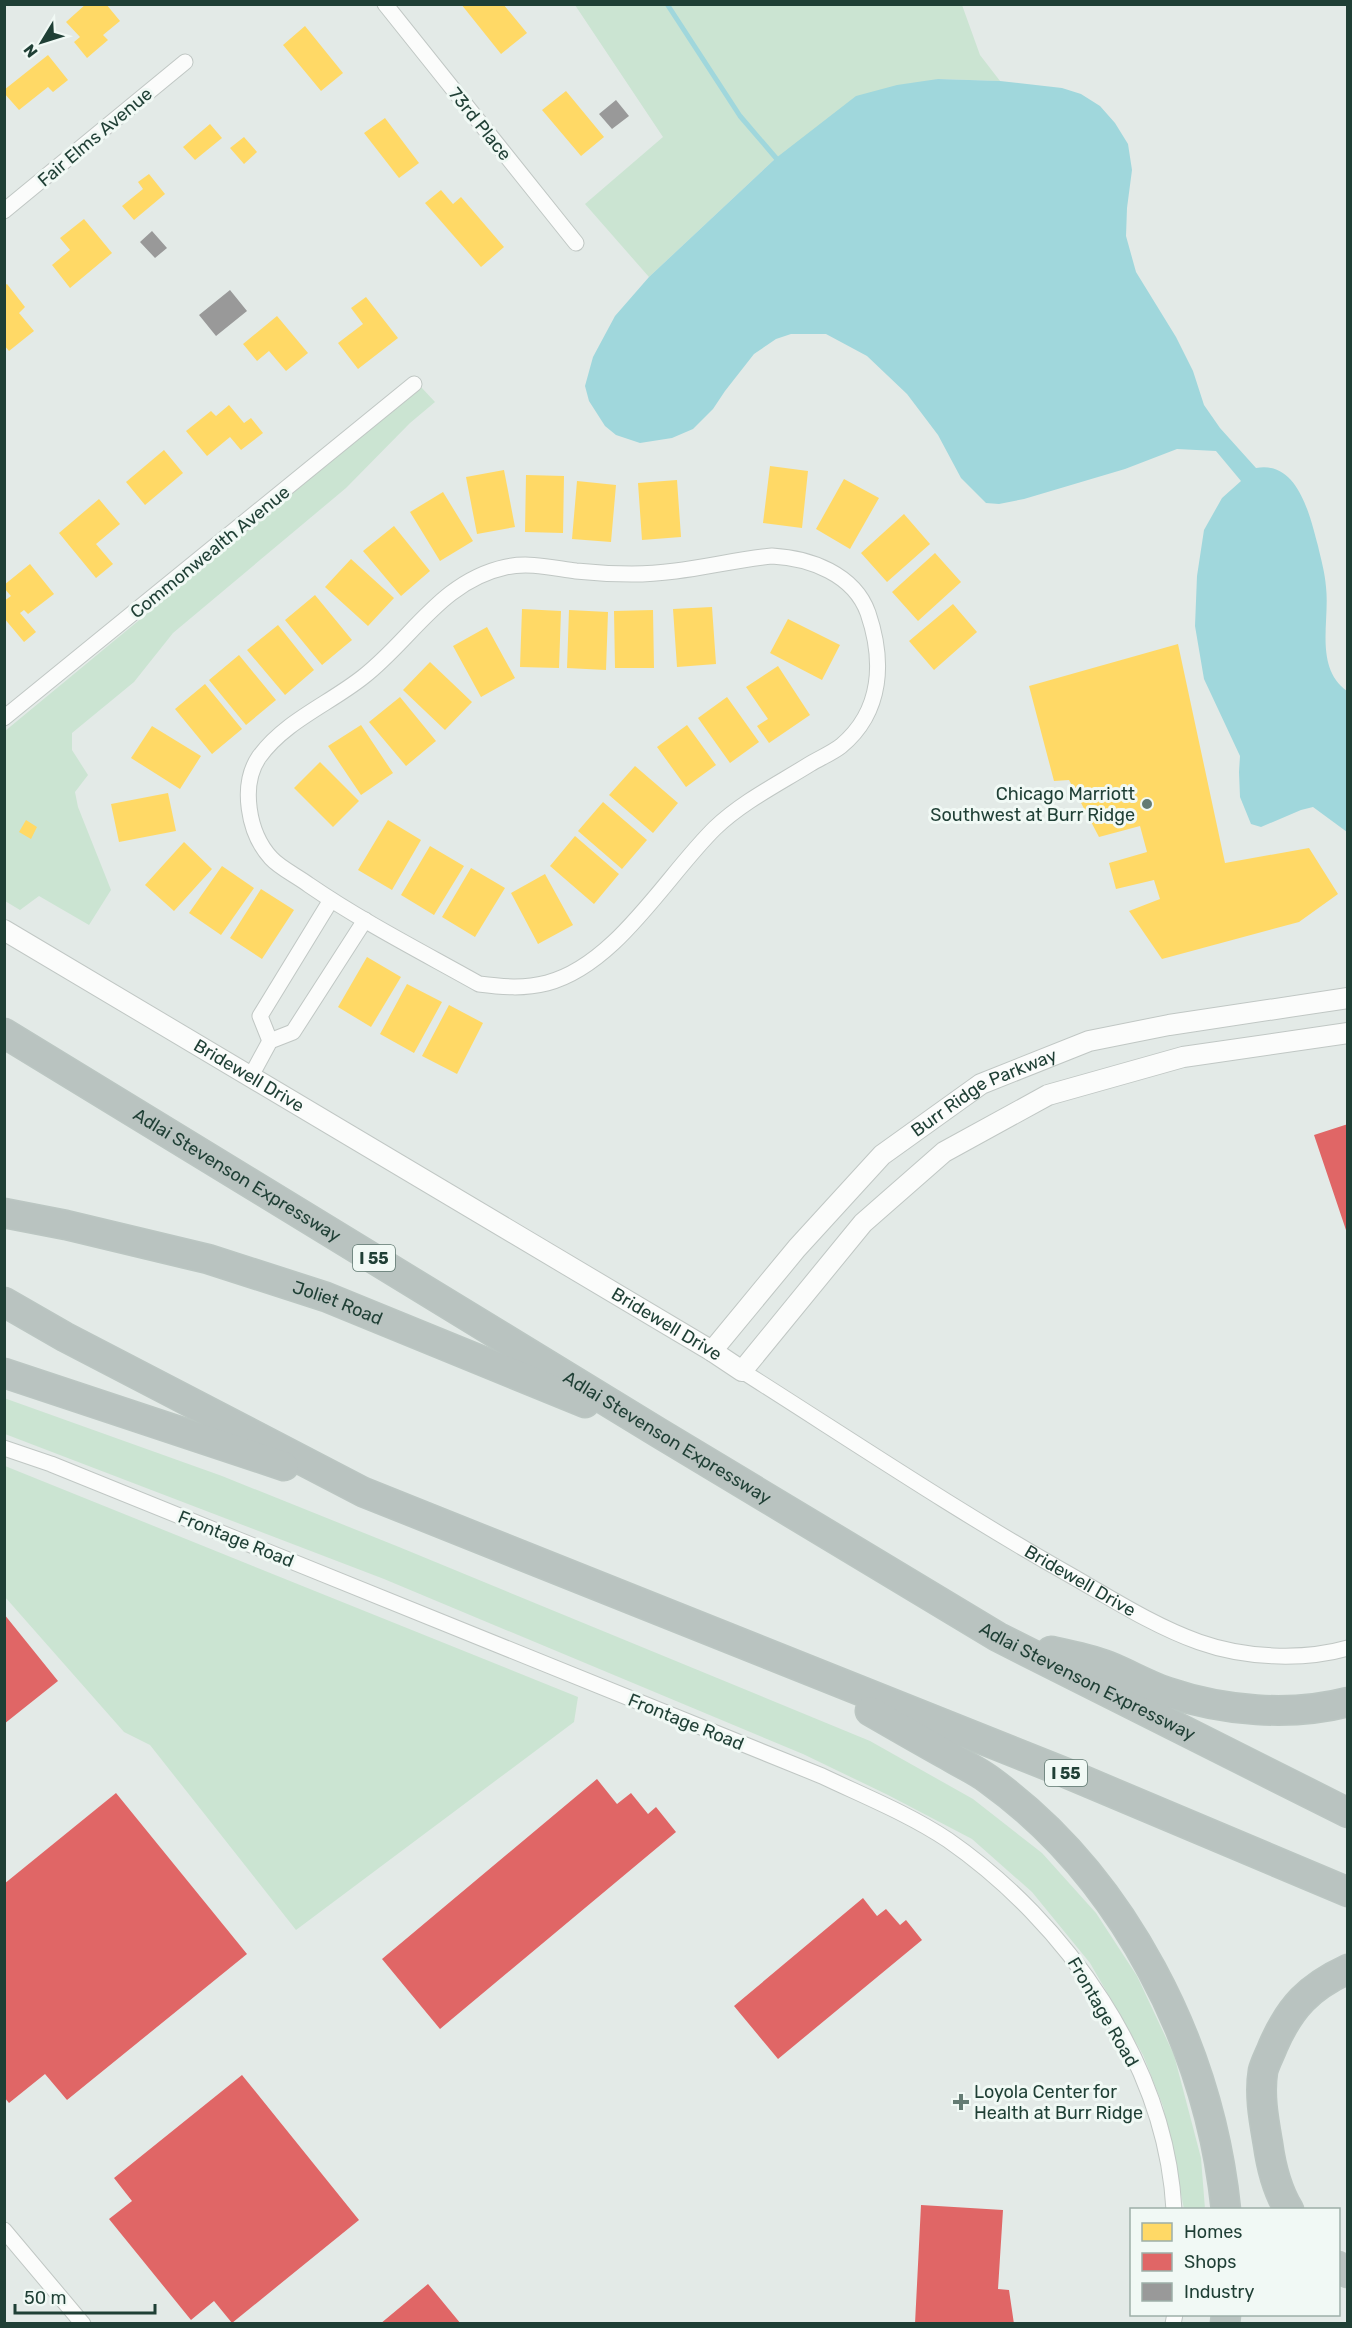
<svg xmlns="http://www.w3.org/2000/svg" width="1352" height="2328" font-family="Rubik,sans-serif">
  <rect width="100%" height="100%" fill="#e3eae7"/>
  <path fill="#cbe4d2" d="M575 5H962L980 55 1000 81 938 79 790 149 776 158 649 277 585 204 663 137Z
    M421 387 435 402 410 423 346 488 173 633 134 682 72 733V750L88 775 75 792 78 807 111 890 89 925 39 896 20 910 5 901V731Z
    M4 1398 222 1476 399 1547 870 1741 973 1799 1042 1853 1096 1913 1137 1976 1174 2055 1201 2158 1205 2209H1184L1163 2106 1143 2055 1090 1963 1032 1892 972 1839 888 1795 803 1754 384 1579 5 1434Z
    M5 1466 578 1697 574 1722 296 1930 150 1745 124 1732 5 1597Z"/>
  <path fill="#a0d7dc" d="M938 79 1000 81 1062 88 1081 94 1100 106 1115 123 1128 144 1132 170 1127 208 1126 236 1136 272 1176 337 1193 371 1204 405 1220 428 1256 468C1298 460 1310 516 1318 546 1321 559 1325 573 1326 587 1330 621 1314 667 1347 691V832L1313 807 1301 810 1261 827 1251 824 1240 797 1239 772 1240 756 1204 679 1195 626 1197 576 1204 530 1222 498 1241 481 1216 451 1177 449 1125 469 1024 499 999 504 986 503 961 478 938 435 907 394 867 356 826 334H791L776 339 754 354 725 391 713 409 693 429 672 438 640 443 616 435 605 426 589 401 585 386 593 357 615 316 649 277 776 158 856 96 897 85Z"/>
  <path fill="#ffd966" d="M86 4H106L120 21 103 35 108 40 87 58 74 42 80 37 66 22Z
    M461 4H503L527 33 501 54Z
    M305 26 343 73 321 91 283 45Z
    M48 55 68 80 53 92 48 87 19 110 4 93V90Z
    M566 91 604 137 581 156 542 110Z
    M385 118 419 163 399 178 364 133Z
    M210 124 222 138 195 160 183 147Z
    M244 137 257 152 244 164 230 148Z
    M149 174 165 194 134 220 122 206 143 189 138 182Z
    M441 190 453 204 461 197 504 247 481 267 425 203Z
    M84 219 112 253 70 288 52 265 70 250 60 238Z
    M7 284 25 307 19 313 34 331 9 351 4 345V286Z
    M366 297 398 338 358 369 338 343 363 324 351 308Z
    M277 316 308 353 286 371 269 351 257 361 243 344Z
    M229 405 244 423 251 418 263 433 241 450 230 437 207 456 186 431 211 411 216 416Z
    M164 450 183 473 145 505 126 482Z
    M770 466 808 471 802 528 763 523Z
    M504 470 515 527 477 534 466 477Z
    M526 475 564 476 563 533 525 532Z
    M844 479 879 498 850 549 816 529Z
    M677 480 681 537 642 540 638 483Z
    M577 481 616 485 611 542 572 539Z
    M443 492 473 541 440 561 410 512Z
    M99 499 120 524 96 544 113 564 96 578 59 533Z
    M904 514 930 544 887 582 861 553Z
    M394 526 430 571 401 596 363 551Z
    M935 553 961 582 918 621 892 592Z
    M351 559 394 598 368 626 325 587Z
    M30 564 54 594 28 614 24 610 20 613 36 632 24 642 4 618V601L11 596 4 588V585Z
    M315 595 352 640 322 665 285 620Z
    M953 604 977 632 934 670 909 641Z
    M712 607 716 664 677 667 673 609Z
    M522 609 561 611 559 668 520 667Z
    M569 610 608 612 606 670 567 668Z
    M653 610 654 668H615L614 611Z
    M788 619 840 645 822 680 770 653Z
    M278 625 314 670 285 695 247 650Z
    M487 627 515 678 481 697 453 646Z
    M1178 644 1225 863 1309 848 1338 894 1299 922 1162 959 1129 911 1160 899 1154 880 1116 889 1109 863 1147 852 1140 826 1099 837 1069 780 1054 781 1029 686Z
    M239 655 276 700 246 725 209 680Z
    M430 662 472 702 445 730 403 690Z
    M778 666 810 715 769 743 757 726 768 719 746 687Z
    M205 684 242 729 212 754 175 709Z
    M400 697 436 741 406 766 369 722Z
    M727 697 759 742 730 763 698 718Z
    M361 725 393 773 361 795 328 746Z
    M687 725 716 765 686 787 657 747Z
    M152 726 201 756 180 789 131 758Z
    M320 762 359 801 333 827 294 788Z
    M635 766 678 803 653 833 609 795Z
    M168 793 176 831 119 842 111 804Z
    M603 802 647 840 622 869 578 831Z
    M26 820 37 827 31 839 19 832Z
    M388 820 421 840 392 890 358 870Z
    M575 836 619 874 594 904 550 866Z
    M184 842 212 869 174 911 145 885Z
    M430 846 464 866 434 915 401 895Z
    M222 866 254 888 221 935 189 913Z
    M471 868 505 888 475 937 442 917Z
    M545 874 573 925 538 944 511 893Z
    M261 889 294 910 262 959 230 938Z
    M367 957 401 977 371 1027 338 1007Z
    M407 984 442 1002 414 1053 380 1034Z
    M449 1005 483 1023 457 1074 422 1056Z"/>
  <path fill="#e06666" d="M1348 1124V1233H1347L1314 1135Z
    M4 1614 58 1681 4 1724Z
    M597 1779 617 1804 631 1793 648 1814 656 1807 676 1832 440 2029 382 1959Z
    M116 1793 247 1954 67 2100 45 2074 9 2103 4 2097V1884Z
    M863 1898 877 1916 886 1909 900 1925 906 1920 922 1940 778 2059 734 2006Z
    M242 2075 359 2220 232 2323 214 2301 191 2320 109 2219 132 2201 114 2178Z
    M921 2205 1003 2210 998 2289 1009 2290 1014 2324H915Z
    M428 2284 461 2324H380Z"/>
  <path fill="#999" d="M616 100 629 116 612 129 599 114Z
    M152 231 167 248 155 258 140 242Z
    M230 290 247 311 216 336 199 315Z"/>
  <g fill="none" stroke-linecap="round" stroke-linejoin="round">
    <path stroke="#a0d7dc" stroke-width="5" d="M667 4 740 116 776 158"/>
    <g stroke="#c0c7c4" stroke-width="17">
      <g id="minor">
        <path d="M385 4 576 243"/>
        <path d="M4 211 185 62"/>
        <path d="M772 556C810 558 854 574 868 613 884 660 883 711 841 746 832 753 820 758 810 764 778 784 742 802 715 828 666 876 616 965 547 983 524 989 502 987 479 984 422 952 363 922 309 885 297 876 280 868 271 858 248 833 240 785 259 757 285 721 329 704 363 677 412 639 441 581 506 567 529 562 553 568 576 571 595 573 614 574 632 574 682 574 723 561 772 556Z"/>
        <path d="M4 718 414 384"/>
        <path d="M270 1041 260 1016 331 900"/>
        <path d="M251 1076 270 1041 293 1032 365 920"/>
        <path id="s1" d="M742 1371C851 1440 958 1512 1070 1575 1112 1599 1154 1626 1199 1642 1244 1658 1302 1661 1348 1648"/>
        <path d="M4 1448 51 1464 822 1776C864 1796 909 1814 948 1840 1066 1922 1166 2063 1174 2210"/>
        <path d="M4 2230 83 2324"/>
        <path d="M1173 2324 1175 2314"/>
      </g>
    </g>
    <g stroke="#c0c7c4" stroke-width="22">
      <g id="tertiary">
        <path id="s2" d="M4 930 712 1351 742 1371 863 1223 944 1152 1048 1095 1183 1057 1348 1033"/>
        <path id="s3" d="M712 1351 797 1248 882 1155 981 1084 1089 1041 1169 1025 1348 998"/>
      </g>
    </g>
    <g stroke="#bbc6c2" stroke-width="31">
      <g id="motorway">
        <path id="s4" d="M4 1033 659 1433 998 1637 1348 1813"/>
        <path id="s5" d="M4 1213 66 1225 208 1259 326 1297 585 1403"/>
        <path d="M4 1302 65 1337 363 1492 1066 1773 1348 1892"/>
        <path d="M4 1373 284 1466"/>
        <path d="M1051 1651C1070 1655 1090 1659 1108 1666 1128 1674 1147 1685 1167 1692 1223 1711 1290 1717 1348 1702"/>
        <path d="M870 1711C896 1726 922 1741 949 1756 962 1764 976 1770 988 1779 1124 1877 1209 2045 1226 2210"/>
        <path d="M1289 2210C1277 2190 1271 2166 1268 2144 1264 2121 1259 2095 1263 2071 1265 2063 1270 2054 1273 2046 1290 2007 1309 1987 1348 1969"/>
        <path d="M1338 2266 1348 2273"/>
        <path d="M1225 2324 1226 2314"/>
      </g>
    </g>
    <use href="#minor" stroke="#fbfcfb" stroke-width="15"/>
    <use href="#tertiary" stroke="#fbfcfb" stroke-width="20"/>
    <use href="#motorway" stroke="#b9c3c0" stroke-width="28"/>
  </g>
  <g fill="#647b73" stroke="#f1f9f5" stroke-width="2">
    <circle cx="1147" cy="804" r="6"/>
    <path d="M958 2093h6v6h6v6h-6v6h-6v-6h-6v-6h6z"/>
  </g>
  <g text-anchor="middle" stroke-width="6" stroke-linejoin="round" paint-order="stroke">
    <g fill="#f1f9f5" stroke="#5e776f" stroke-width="1.5">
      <rect x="353" y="1245" width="42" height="26" rx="4.5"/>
      <rect x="1045" y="1760" width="42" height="26" rx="4.5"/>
    </g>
    <g font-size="16" font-weight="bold" fill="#1f3f35">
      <text x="374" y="1264">I 55</text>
      <text x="1066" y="1779">I 55</text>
    </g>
    <g font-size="18" fill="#1f3f35" stroke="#f1f9f5">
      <text transform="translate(480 124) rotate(51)" y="6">73rd Place</text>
      <text transform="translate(95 137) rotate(-40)" y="6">Fair Elms Avenue</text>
      <text transform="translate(210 552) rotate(-39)" y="6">Commonwealth Avenue</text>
      <text dy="6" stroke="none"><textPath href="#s2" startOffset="285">Bridewell Drive</textPath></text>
      <text dy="6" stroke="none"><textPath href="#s3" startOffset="380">Burr Ridge Parkway</textPath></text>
      <text dy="6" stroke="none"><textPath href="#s4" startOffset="273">Adlai Stevenson Expressway</textPath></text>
      <text dy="6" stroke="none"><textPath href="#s5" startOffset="346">Joliet Road</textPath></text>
      <text dy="6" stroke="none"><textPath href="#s2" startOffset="771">Bridewell Drive</textPath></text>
      <text dy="6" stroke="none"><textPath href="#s4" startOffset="777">Adlai Stevenson Expressway</textPath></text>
      <text transform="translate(236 1539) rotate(22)" y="6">Frontage Road</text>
      <text dy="6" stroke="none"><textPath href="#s1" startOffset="398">Bridewell Drive</textPath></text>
      <text dy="6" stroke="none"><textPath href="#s4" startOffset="1263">Adlai Stevenson Expressway</textPath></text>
      <text transform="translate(686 1722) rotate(22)" y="6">Frontage Road</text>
      <text transform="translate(1103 2012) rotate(60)" y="6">Frontage Road</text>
    </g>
    <g font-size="18" fill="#1f3f35" stroke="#f1f9f5" text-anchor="end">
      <text x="1135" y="800">Chicago Marriott<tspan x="1135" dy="21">Southwest at Burr Ridge</tspan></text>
      <text x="974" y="2098" text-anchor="start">Loyola Center for<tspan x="974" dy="21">Health at Burr Ridge</tspan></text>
    </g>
  </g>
  <rect width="1352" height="2328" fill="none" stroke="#1f3f35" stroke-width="12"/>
  <rect x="1130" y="2208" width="210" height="108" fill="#f1f9f5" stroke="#9dafa8" stroke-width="1.5"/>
  <rect x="1142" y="2223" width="30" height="18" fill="#ffd966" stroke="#9dafa8" stroke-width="1.5"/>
  <text x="1184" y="2238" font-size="18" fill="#1f3f35">Homes</text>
  <rect x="1142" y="2253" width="30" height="18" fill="#e06666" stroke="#9dafa8" stroke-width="1.5"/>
  <text x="1184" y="2268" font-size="18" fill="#1f3f35">Shops</text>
  <rect x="1142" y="2283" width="30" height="18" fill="#999999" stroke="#9dafa8" stroke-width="1.5"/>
  <text x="1184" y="2298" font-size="18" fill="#1f3f35">Industry</text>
  <g transform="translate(42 42) rotate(232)" stroke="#f1f9f5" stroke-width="4.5" paint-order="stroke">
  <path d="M0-4.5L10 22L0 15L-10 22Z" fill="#1f3f35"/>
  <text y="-9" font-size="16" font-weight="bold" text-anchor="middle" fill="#1f3f35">N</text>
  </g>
  <path d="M15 2304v9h140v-9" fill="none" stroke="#1f3f35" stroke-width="3"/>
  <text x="24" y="2304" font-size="18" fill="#1f3f35" stroke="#f1f9f5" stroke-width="4.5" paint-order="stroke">50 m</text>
</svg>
